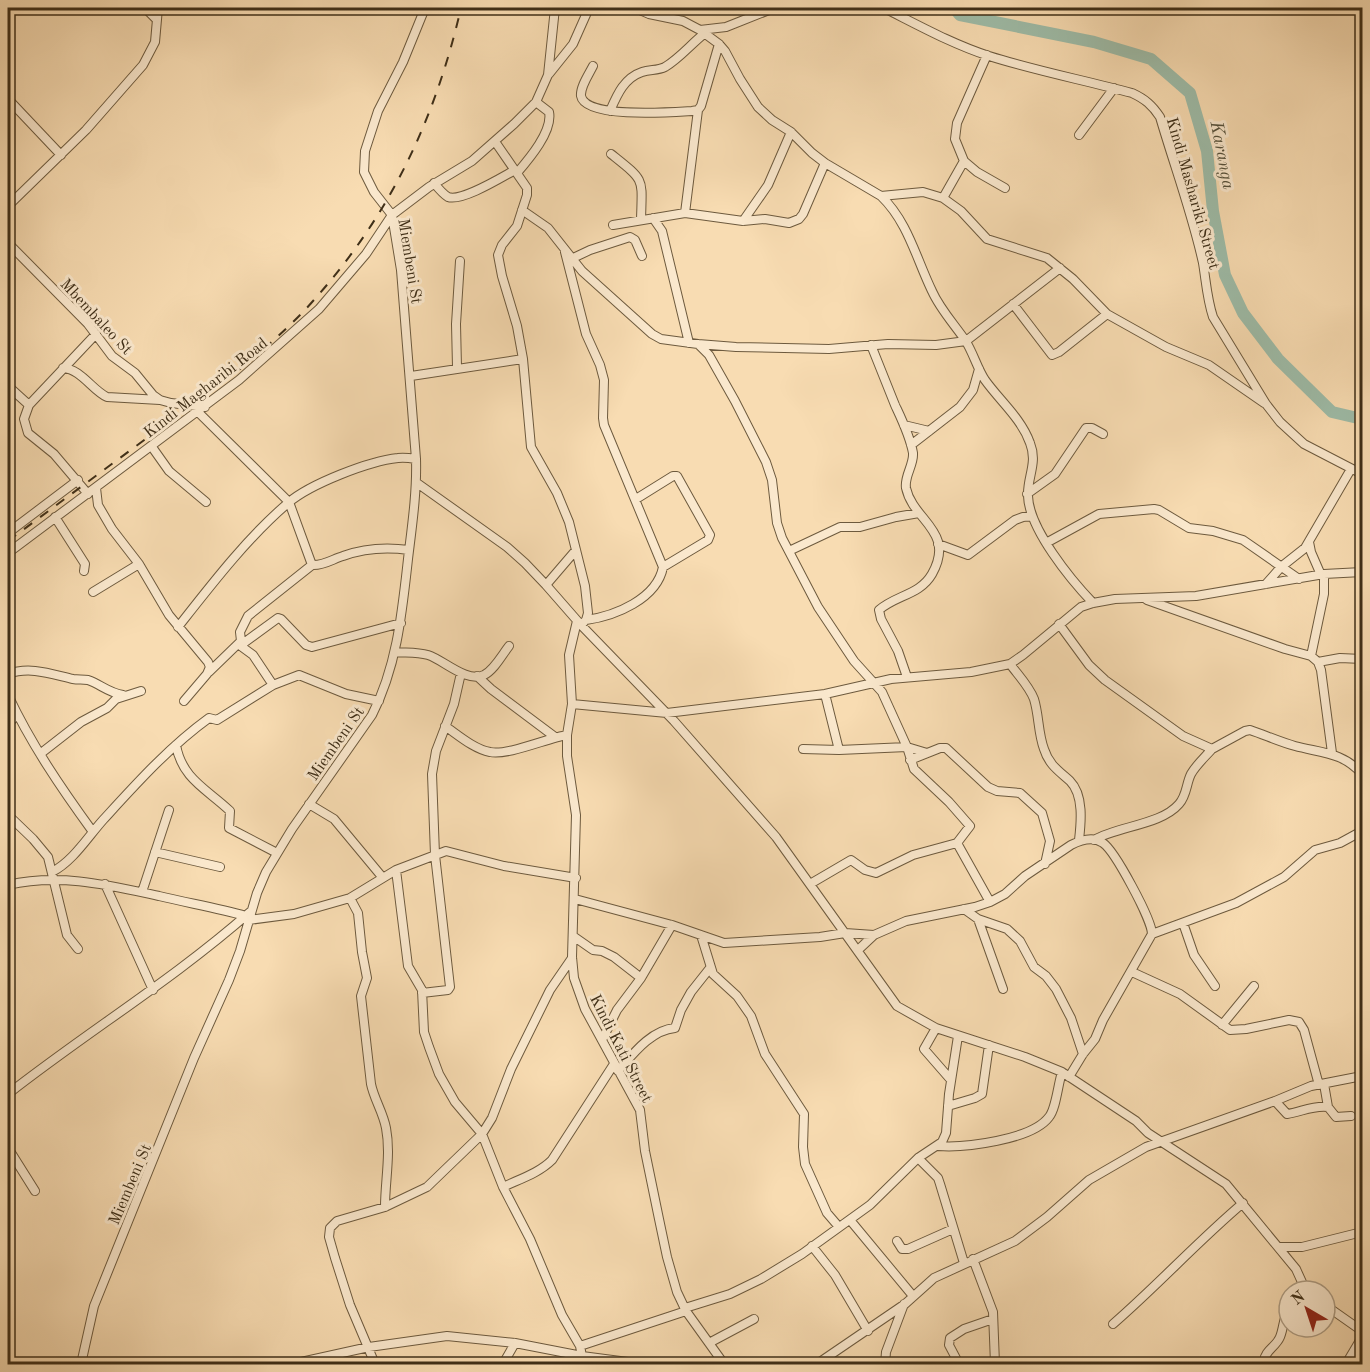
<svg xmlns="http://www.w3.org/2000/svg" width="1370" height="1372" font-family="'Old Standard TT',serif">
  <rect width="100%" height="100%" fill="#f8dcb2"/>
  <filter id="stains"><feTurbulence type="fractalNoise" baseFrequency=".00333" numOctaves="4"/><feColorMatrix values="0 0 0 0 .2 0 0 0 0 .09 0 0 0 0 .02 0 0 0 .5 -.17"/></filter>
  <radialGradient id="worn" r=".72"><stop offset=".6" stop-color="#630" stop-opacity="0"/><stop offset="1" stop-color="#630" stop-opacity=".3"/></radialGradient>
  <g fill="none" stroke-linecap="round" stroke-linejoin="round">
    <path stroke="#9ebca8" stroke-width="12" d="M954 8 960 15 1094 42 1151 59 1190 93 1207 151 1213 211 1225 275 1243 313 1278 359 1332 412 1362 419"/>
    <g stroke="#6d5a3e" stroke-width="10">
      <path id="minor" d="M145 8 156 19
        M635 8 649 14 683 21 700 30 726 27 774 8
        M884 8C918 25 952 44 989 56 1036 71 1084 80 1132 93 1145 99 1152 105 1160 117 1174 165 1192 213 1203 263 1206 281 1207 299 1213 317L1266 404 1280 422 1304 444 1362 474
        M700 30 719 44 725 51 740 79 758 107 772 120 791 132 812 153 825 163 881 196 923 192 943 198 961 211 987 239 1047 258 1073 279 1107 314 1166 347 1209 365 1264 403
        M593 66C589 74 580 87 581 96 585 119 674 112 692 111L698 110 701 106 719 44
        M549 74 573 44 589 8
        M8 99 61 155
        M610 111C617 95 624 78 642 72 650 69 657 71 665 67 680 58 691 44 705 33
        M1079 135 1114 88
        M496 143 527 188V195L517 226 502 245 498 255 502 276 517 326 523 359 531 447 557 493 569 522 585 586 588 613 586 620 581 625
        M611 154C646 182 642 177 641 220
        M964 161 977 172 1005 188
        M517 173C529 159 553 131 549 112L536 102
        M434 183C438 188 443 194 448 197 462 202 502 177 515 170
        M881 196C908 222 916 258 932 291 940 309 954 324 965 340 973 352 977 368 985 380 1000 401 1021 418 1030 443 1038 463 1027 477 1028 496 1029 529 1071 580 1093 603
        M943 198 964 161 955 139 957 123 987 55
        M8 206 86 130 143 65 155 42 158 8
        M522 210 548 228 582 271 652 334 661 339 698 344 709 355 735 401 766 462 772 480 777 523 782 538 818 607 854 661 882 692 907 747 914 769 949 802 970 826 957 843 990 902
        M685 213 698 110
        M653 218 662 231 689 343
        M743 221 768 185 791 132
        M613 225 685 213 743 221 765 219 789 223 799 219 803 214 825 163
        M8 243 88 324 112 356 135 373 153 395 160 400 171 403 205 407
        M565 252 586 334 600 365 604 380 603 418 604 425 663 567C657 599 615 616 586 620
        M571 259 590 250 630 237 635 240 642 256
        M1013 304 1052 355 1059 352 1107 314
        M698 344 736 347 829 349 888 344 936 345 966 341 1060 268
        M871 345C879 365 887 385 895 405 902 420 910 436 913 453 914 465 904 476 906 488 913 521 956 531 932 574 920 595 896 595 879 610L881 619 898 651 907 677
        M457 367 456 324 460 261
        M63 368C81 369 92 390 107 397L160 400
        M411 376 523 359
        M8 386 29 405 24 419 28 433 54 454 88 494
        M29 405 96 334
        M198 412 289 502 312 565C323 566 333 559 343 556 365 548 387 547 409 550
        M904 425 929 431
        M911 445 960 407 973 390 979 369
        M152 447 169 471 206 502
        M417 483 507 547 525 563 546 585 581 625 674 721 776 837 897 1006 936 1028 1025 1057 1062 1072 1136 1121 1148 1133 1226 1184 1296 1269 1306 1291
        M96 488 98 505 112 529 139 564 169 615 208 662 210 667 207 674 184 701
        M1027 494 1055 474 1086 428H1092L1103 434
        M636 499 673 476H677L710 535 708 540 663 567
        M55 517 85 564 84 571
        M8 533 78 480
        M1309 542 1311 552 1321 575
        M1046 543 1099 514 1154 509 1159 510 1189 528 1213 531 1243 540 1299 579
        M938 544 968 555 1015 520 1023 517 1032 516
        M789 551 840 527H860L896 517 919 513
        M8 553 239 380 319 309 366 254 392 215 429 187 472 161 514 124 536 102 548 75 555 8
        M1266 584 1281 567 1305 548 1351 469
        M546 585 576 550
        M93 592 139 564
        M1147 600 1285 649 1311 656 1318 662 1321 670 1332 753
        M577 621 569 655 572 704 567 735V756L576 815 572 957 574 978 585 1009 640 1110 645 1151 659 1219 667 1257 677 1292 686 1311 724 1364
        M1059 624 1089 665 1105 680 1183 736 1212 749 1245 731 1250 730C1265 735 1280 742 1295 746 1321 753 1343 752 1362 774
        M178 627C211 585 247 538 288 503 310 484 369 461 398 458 404 457 410 458 416 459
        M238 644 253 655 273 685
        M241 645 278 618 281 619 306 645 312 647 401 623
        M395 652C405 653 417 652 428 655 444 660 466 683 484 675 494 670 502 655 509 646
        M1311 656 1324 594V574
        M1318 662 1340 658 1362 659
        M1010 664C1018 675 1029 686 1034 699 1039 715 1038 733 1044 749 1049 765 1059 771 1070 781 1084 795 1081 823 1079 840
        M209 672 241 641 240 632 248 616 312 565
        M8 674C30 666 51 674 73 679 78 680 83 679 88 680 100 684 109 693 123 695
        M477 676 491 689 555 737
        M825 694 839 750
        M8 695C31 744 61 788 93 832
        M572 704 667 713 825 694 891 679 971 672 1010 664 1023 655 1081 607 1093 603 1115 599 1196 596 1324 574 1362 572
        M8 724 17 715
        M445 726C458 735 474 749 490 752 507 756 548 738 567 735
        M176 745C182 779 207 789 230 811L229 828 277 853
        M803 749 839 750 907 747 927 753
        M40 754 81 722 107 708 116 699 141 691
        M910 760 940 748H946L988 787 997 791 1020 793 1042 813 1050 841 1045 864
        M309 804 334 819 383 878
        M8 815 33 839 48 857 67 935 78 949
        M1094 840C1118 826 1161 825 1179 804 1187 795 1186 784 1191 774 1196 765 1205 757 1212 749
        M155 852 220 867
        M396 870 408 966 422 990 424 1032 429 1047 439 1074 455 1102 482 1134 503 1187 530 1239 562 1315 580 1346 582 1356
        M52 872C73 861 87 838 103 820 136 784 169 747 209 718L217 720 273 685 299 675 346 694 379 701
        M105 884 153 990
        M810 884 851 860 865 870 876 873 913 855 957 843
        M8 885C60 873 108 885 159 896 188 903 217 908 246 916
        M142 892 169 810
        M350 898 358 913 362 952 367 978 361 996 371 1084C374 1099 383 1112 386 1128 391 1154 385 1181 385 1207
        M575 899 672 925 724 943 820 937 845 933 874 935 906 921 975 907 990 902 1005 894 1025 876 1071 845C1081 840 1093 836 1103 843 1115 851 1152 920 1152 934L1103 1020 1095 1039 1083 1054 1069 1077
        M964 909 978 919 1007 929 1020 941 1034 967 1046 976 1056 989 1071 1018 1083 1054
        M978 919 1003 989
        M249 920 294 914 350 898 396 870 446 851 504 866 576 878
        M1183 923 1194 955 1215 986
        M1152 934 1236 903 1284 877 1315 850 1340 843 1362 831
        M701 935 713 974 737 996 751 1016 765 1054 804 1114 803 1147 805 1164 827 1213 839 1227
        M573 936 593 950 602 951 614 957 641 978
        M858 950 874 935
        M1132 972 1180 994 1230 1030 1246 1029 1289 1020 1299 1022 1304 1030 1319 1085
        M422 993 448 990 450 987 435 855 432 774 436 751 454 704 461 673
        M1222 1025 1254 986
        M936 1028 924 1049 951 1080
        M602 1040 617 1010 641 978 672 925
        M618 1071C633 1054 651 1030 675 1028L681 1010 691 992 710 968
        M1324 1084 1328 1107
        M8 1094C87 1032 174 979 250 912
        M1275 1101 1287 1114C1301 1112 1313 1105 1328 1107L1336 1117 1351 1116
        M948 1106 975 1098 982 1094 989 1045
        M938 1146C964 1148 1032 1140 1049 1117 1056 1109 1058 1084 1062 1072
        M8 1148 35 1191
        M918 1158 938 1178 940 1184 964 1263
        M503 1187C520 1179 539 1173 552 1160L614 1064
        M850 1220 913 1296
        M897 1241 902 1249H908L953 1229
        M812 1246 835 1275 868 1331
        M1278 1247H1302L1362 1232
        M973 1259 993 1312 995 1364
        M1325 1305 1362 1331
        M685 1308 730 1294 761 1279 802 1254 870 1205 918 1158 942 1142 946 1133 949 1094 958 1036
        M1113 1324C1158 1285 1198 1241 1243 1203
        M709 1343 754 1319
        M580 1346 686 1311
        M81 1364 94 1306 194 1058 229 980 240 951 257 893 266 872 292 829 372 715C397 666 402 613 408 559 412 526 417 492 416 459L401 270 392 215 374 192 364 172 365 151 378 111 403 62 425 8
        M292 1364 369 1347 447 1336 515 1343 582 1356 643 1364
        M375 1364 350 1305 335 1258 329 1237 330 1228 337 1221 385 1207 427 1187 482 1134 492 1118 511 1069 550 990 572 958
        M503 1364 515 1343
        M817 1364 905 1304 934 1278 1015 1241 1047 1217 1089 1180 1146 1147 1275 1101 1311 1086 1362 1076
        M885 1364 886 1352 904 1304
        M959 1364 949 1345 950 1338 964 1329 993 1319
        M1266 1364 1264 1361C1265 1350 1276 1347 1280 1337 1284 1327 1283 1318 1289 1308
        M1346 1364 1362 1337"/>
    </g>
    <use href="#minor" stroke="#fae8cd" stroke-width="8"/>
    <path stroke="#3f2f18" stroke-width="2" stroke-dasharray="10 10" stroke-linecap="butt" d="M8 541 244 366C268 345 292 325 313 301 390 215 435 120 461 8"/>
  </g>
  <g text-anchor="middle" stroke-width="6" stroke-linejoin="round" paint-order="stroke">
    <g font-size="16" fill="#3f2f18" stroke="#fae8cd">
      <text transform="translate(1194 193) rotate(74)" y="6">Kindi Mashariki Street</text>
      <text transform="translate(411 261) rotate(81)" y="6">Miembeni St</text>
      <text transform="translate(97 316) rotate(47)" y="6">Mbembaleo St</text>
      <text transform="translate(205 387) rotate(-38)" y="6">Kindi Magharibi Road</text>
      <text transform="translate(335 743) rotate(-55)" y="6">Miembeni St</text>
      <text transform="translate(622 1048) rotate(63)" y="6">Kindi Kati Street</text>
      <text transform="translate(129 1184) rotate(-67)" y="6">Miembeni St</text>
    </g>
    <g font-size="18" font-style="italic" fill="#57523c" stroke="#fae8cd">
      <text transform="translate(1223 155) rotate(79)" y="6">Karanga</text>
    </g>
  </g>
  <rect width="1370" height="1372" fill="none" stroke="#f8dcb2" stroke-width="30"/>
  <rect x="9" y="9" width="1352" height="1354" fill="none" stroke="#3f2f18" stroke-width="3"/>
  <rect x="15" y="15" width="1340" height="1342" fill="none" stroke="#3f2f18" stroke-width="1.5"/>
  <g transform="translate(1307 1309) rotate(321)"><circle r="28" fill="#fae8cd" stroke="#af9e85" stroke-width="1.5"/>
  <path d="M0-4.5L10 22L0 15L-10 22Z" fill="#8f2418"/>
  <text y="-9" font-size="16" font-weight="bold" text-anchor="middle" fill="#3f2f18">N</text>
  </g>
  <rect width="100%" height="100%" filter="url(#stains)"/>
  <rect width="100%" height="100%" fill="url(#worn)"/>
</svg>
